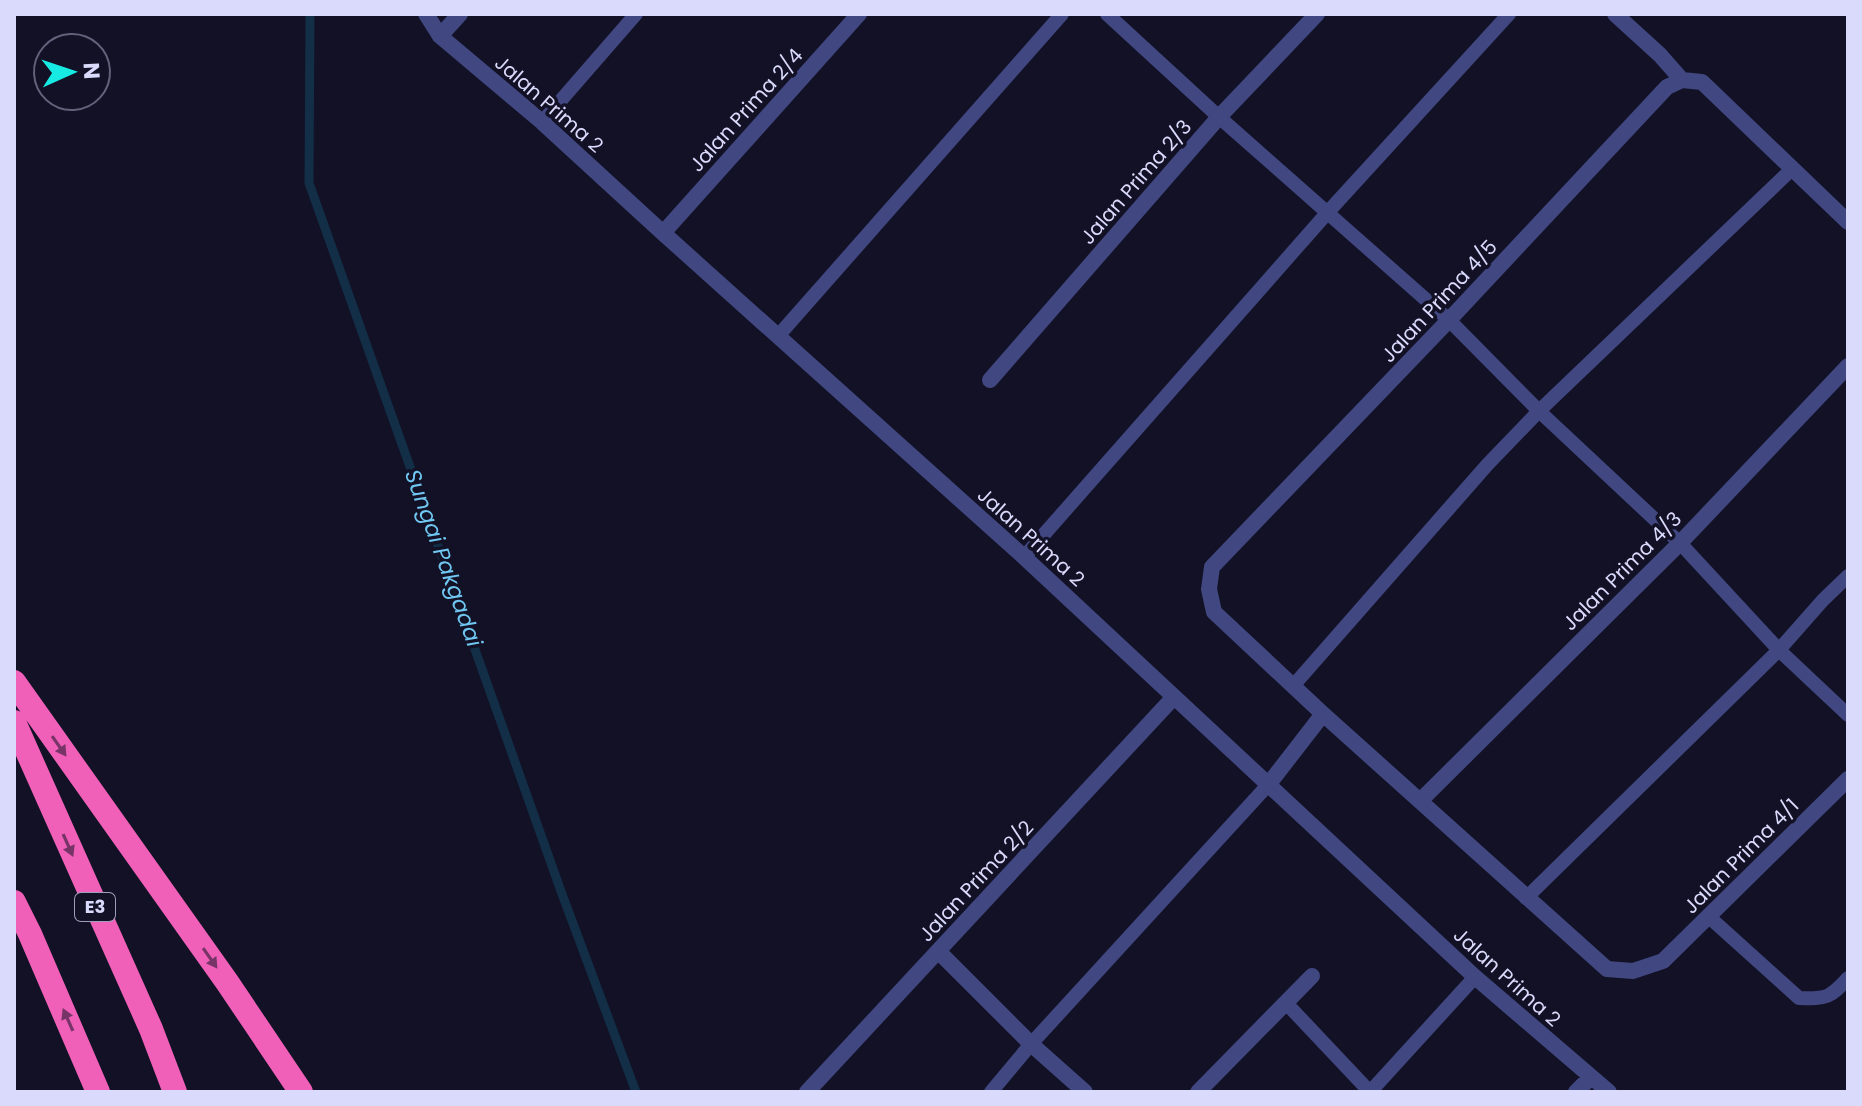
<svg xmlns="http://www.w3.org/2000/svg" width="1862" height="1106" font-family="Poppins,sans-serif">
  <rect width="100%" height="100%" fill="#121125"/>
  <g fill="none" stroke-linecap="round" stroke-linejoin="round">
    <path stroke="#132e47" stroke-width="9" d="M310 14 309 183 562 894 636 1092"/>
    <path stroke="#414780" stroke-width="14" d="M1107 14 1219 117 1449 320 1539 411 1680 543 1779 650 1848 715
      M542 122 636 14
      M778 336 1062 14
      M1024 557 1328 212 1509 14
      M1293 686 1487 465 1539 411 1792 169
      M1526 898 1779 650 1823 600 1848 576
      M1708 916 1799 998C1827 999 1830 998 1848 978
      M1286 1003 1370 1092
      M991 1092 1031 1044 1268 785
      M1370 1092 1475 977"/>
    <path stroke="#414780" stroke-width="16" d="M426 14 440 36 542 122 663 233 1024 557 1475 977 1609 1092
      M1615 14 1660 55 1682 80
      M440 36 460 14
      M1848 222 1702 82 1682 80 1667 87 1449 320 1212 567 1209 589 1214 612 1323 714 1607 969 1633 971 1663 961 1848 779
      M663 233 859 14
      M990 380 1219 117 1317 14
      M1268 785 1323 714
      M1420 801 1680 543 1848 366
      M938 951 1031 1044 1085 1092
      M807 1092 1174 697
      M1198 1092 1312 976
      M1576 1092 1590 1078"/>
    <path stroke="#f05fb8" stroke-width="24" d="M14 682 227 982 301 1092
      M14 722 151 1029 175 1092
      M14 902 30 934 98 1092"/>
  </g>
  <defs><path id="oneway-solid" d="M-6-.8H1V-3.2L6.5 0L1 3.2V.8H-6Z" transform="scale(2)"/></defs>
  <g fill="#763467">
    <use href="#oneway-solid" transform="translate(59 746) rotate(55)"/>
    <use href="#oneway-solid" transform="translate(68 845) rotate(66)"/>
    <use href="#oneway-solid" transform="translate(210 958) rotate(55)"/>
    <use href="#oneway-solid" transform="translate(68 1020) rotate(-114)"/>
  </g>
  <g text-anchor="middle" stroke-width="7" stroke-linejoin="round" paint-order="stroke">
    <rect fill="#121125" stroke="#9d9ebc" stroke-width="2" x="75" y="893" width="40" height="28" rx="6"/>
    <g font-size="18" font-weight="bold" fill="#d9dafc">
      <text x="95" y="913">E3</text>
    </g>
    <g font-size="20" fill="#d9dafc" stroke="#121125">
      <text transform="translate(549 104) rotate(41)" y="7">Jalan Prima 2</text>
      <text transform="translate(746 110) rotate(-48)" y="7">Jalan Prima 2/4</text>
      <text transform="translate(1136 182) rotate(-49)" y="7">Jalan Prima 2/3</text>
      <text transform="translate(1439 301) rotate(-47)" y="7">Jalan Prima 4/5</text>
      <text transform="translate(1031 537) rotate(42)" y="7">Jalan Prima 2</text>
      <text transform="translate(1622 571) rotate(-45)" y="7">Jalan Prima 4/3</text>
      <text transform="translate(1741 856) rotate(-45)" y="7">Jalan Prima 4/1</text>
      <text transform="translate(976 881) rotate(-47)" y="7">Jalan Prima 2/2</text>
      <text transform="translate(1507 977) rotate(42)" y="7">Jalan Prima 2</text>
    </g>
    <g font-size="22" font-style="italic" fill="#70c7f2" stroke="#121125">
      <text transform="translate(444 558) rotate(70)" y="8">Sungai Pakgadai</text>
    </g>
  </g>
  <rect width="1862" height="1106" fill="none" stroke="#d9dafc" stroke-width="32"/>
  <g transform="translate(72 72) rotate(87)"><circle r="38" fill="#121125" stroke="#62617b" stroke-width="2"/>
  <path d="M0-6L14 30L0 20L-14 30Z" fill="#17eae3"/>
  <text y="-12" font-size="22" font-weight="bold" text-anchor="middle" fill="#d9dafc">N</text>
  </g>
</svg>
